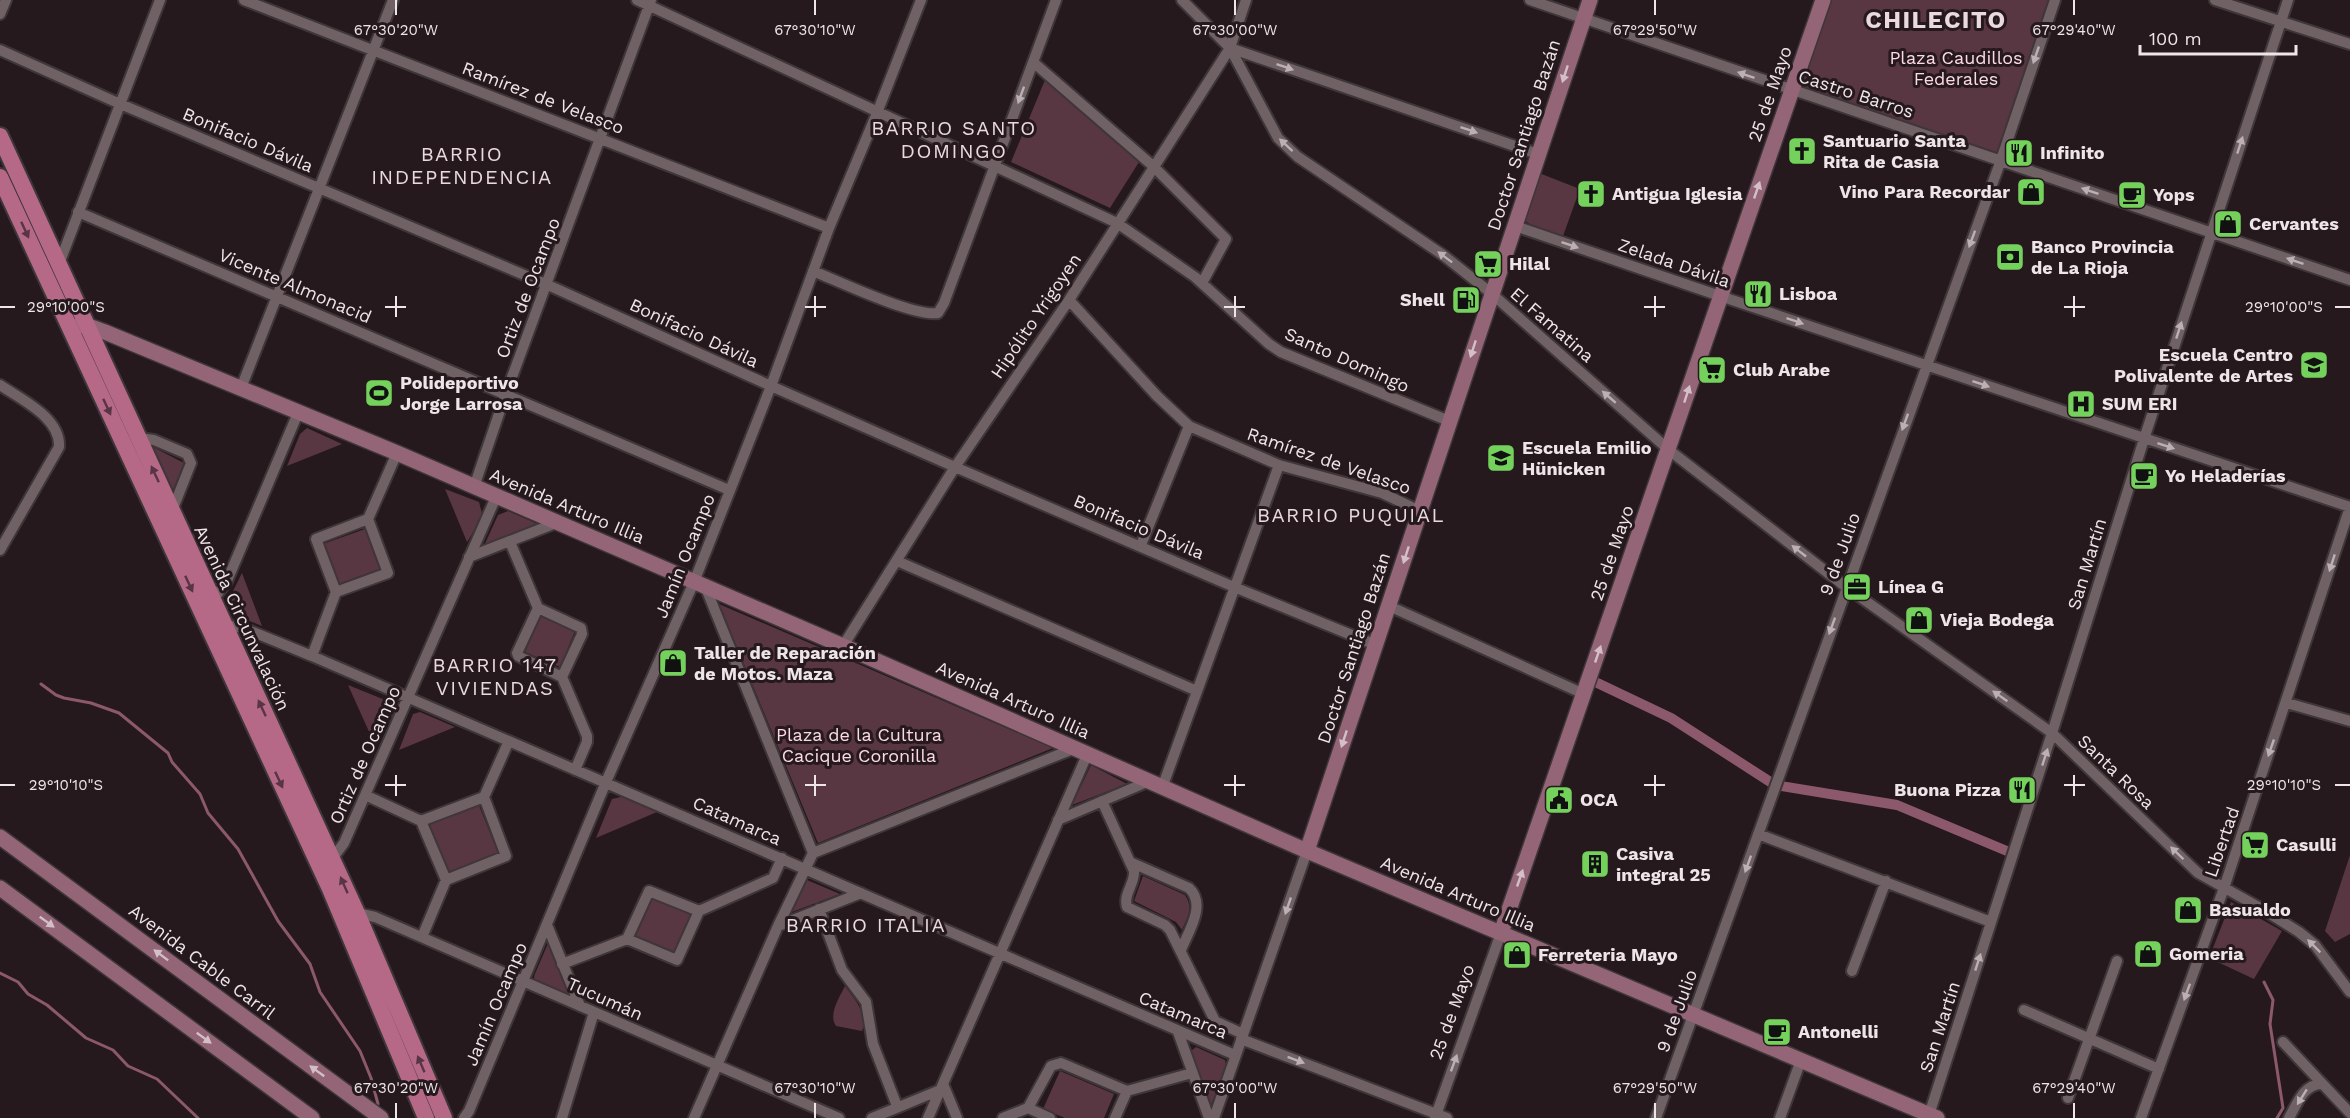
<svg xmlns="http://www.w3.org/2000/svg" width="2350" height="1118" font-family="'Work Sans',sans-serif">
  <rect width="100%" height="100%" fill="#25191d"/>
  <path fill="#583642" d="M1829 0H2051L1999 153 1800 87Z
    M1045 80 1139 162 1110 208 1011 162Z
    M1539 173 1580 189 1563 236 1531 225 1524 220Z
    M307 428 342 444 287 466 300 434Z
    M151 446 184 463 173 490Z
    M445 489 479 502 483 517 467 542Z
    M508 511 538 524 483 548 498 515Z
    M365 529 380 569 338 584 323 544Z
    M242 573 262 626 232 614 227 603Z
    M719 604 1053 748 818 843Z
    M541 616 575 631 560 667 525 652Z
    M348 685 395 704 397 709 375 745Z
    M420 712 455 727 399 750 413 714Z
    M1091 765 1127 784 1072 805Z
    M625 796 657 812 596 838 612 799Z
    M478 803 499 855 448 875 428 823Z
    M2350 855V934L2335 942 2325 931Z
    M1143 876 1185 895C1194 908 1187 918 1182 930L1176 922 1134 901Z
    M807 880 840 894 792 912Z
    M652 897 692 913 675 954 635 937Z
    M2231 902 2282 931 2254 979 2209 958Z
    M549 941 571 998 535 982 534 976Z
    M845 986C855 999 868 1014 862 1031L836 1026C828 1015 839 998 845 986Z
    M1196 1047 1225 1060 1227 1068 1210 1107 1191 1051Z
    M1060 1071 1114 1094 1104 1118H1065L1043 1109Z"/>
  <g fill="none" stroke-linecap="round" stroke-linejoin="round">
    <path stroke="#8c586b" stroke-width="3" d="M41 684 56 695 64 698 91 703 119 713 168 753 172 762 200 794 208 813 238 849 278 921 310 964 320 992 360 1051 371 1078 378 1104
      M0 973 18 982 28 994 47 1005 86 1038 113 1050 128 1066 157 1079 198 1118
      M2264 982 2273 1000 2270 1024 2283 1108 2277 1118"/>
    <path stroke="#8c586b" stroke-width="10" d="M1589 679 1671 718 1775 785 1897 805 2014 854"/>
    <g stroke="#3e3638" stroke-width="14">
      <path id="minor" d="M244 0 829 228
        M637 0 1117 223 1195 277 1269 344 1281 352 1449 421
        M1182 0 1230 48 1278 138 1298 157 1443 255 1491 293 1669 450 1846 587 2052 733 2198 873 2264 910 2299 932 2315 945 2350 992
        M1530 0 2350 280
        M2215 0 2350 44
        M0 14 6 0
        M1230 48 1538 154
        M0 50 118 103 548 285 771 386 955 467 1234 587 1376 645
        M1033 62 1153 166 1226 239 1202 283
        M78 212 729 490
        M1515 226 1720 296 2350 507
        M59 264 160 0
        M813 271C840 282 914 317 938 313L944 303 1056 0
        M1069 300 1157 396 1189 426 1279 465 1382 493 1420 511
        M0 385C22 400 61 418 59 447L0 550
        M241 388 393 0
        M138 438 154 440 187 454 191 463 172 511
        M474 487 505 396 651 0
        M510 542 538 608 581 628 582 634 562 677
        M1141 545 1189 426
        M469 557 556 523
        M897 561 1197 691
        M336 592 388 573 368 519 397 453
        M213 600 227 581 298 413
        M1389 606 1584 694
        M538 608 517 653 518 656 562 677 587 736V742L575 770
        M224 625 243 628 312 656 1235 1055
        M843 646 955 467 1069 300 1230 48 1246 0
        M312 656 336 592 316 539 368 519
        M2287 703 2350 721
        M1162 788 1279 465
        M365 795 421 821 446 880 422 937
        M1102 801 1134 871C1135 884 1123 894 1127 907L1165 925 1170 930 1215 1021 1243 1034
        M1058 820 1147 782
        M421 821 484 797 508 743
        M1758 834 1991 922
        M813 853 1073 749
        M332 859 344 843 496 497
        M1130 862 1189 888C1207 905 1188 932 1181 950
        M446 880 506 856 484 797
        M819 909 842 970 866 1002 873 1044 897 1106
        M357 913 375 917 839 1118
        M547 925 580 1006
        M778 926 861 893
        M627 939 649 891 699 911
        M562 964 627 939 677 960 699 911 773 878 782 858
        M1852 971 1886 881
        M2024 1010 2159 1069
        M1178 1032 1209 1118
        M1241 1039 1447 1118
        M2283 1042 2350 1113
        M943 1084 957 1118
        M2068 1098 2117 961
        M1028 1108 1050 1118
        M464 1118 469 1111 606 782 694 582 771 386 829 228 877 113 921 0
        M562 1118 594 1012
        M694 1118 778 926 813 853 705 586
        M872 1118 940 1090
        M928 1118 1087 755
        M1003 1118 1028 1108 1051 1066 1061 1063 1127 1091 1192 1073
        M1115 1118 1127 1091
        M1214 1118 1307 851
        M1435 1118 1501 933
        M1656 1118 2001 160 2055 0
        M1780 1118 1801 1060
        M1928 1118 2052 733 2144 439 2288 0
        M2141 1118 2224 888 2350 507
        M2289 1118C2297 1104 2303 1085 2321 1084"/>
    </g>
    <g stroke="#3e3638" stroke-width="18">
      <path id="secondary" d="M78 326 86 325 105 332 397 453 843 646 1307 851 1937 1118
        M0 837 381 1118
        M1307 851 1590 0
        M0 888 312 1118
        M1501 933 1823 0"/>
    </g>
    <g stroke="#3e3638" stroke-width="20">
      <path id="primary" d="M0 136 357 913 444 1118
        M0 177 330 889 426 1118"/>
    </g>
    <use href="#minor" stroke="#706165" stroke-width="10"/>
    <use href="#secondary" stroke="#936576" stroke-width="15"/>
    <use href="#primary" stroke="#b66887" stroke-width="16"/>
  </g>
  <defs><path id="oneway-solid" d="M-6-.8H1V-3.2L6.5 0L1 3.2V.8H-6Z" transform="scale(1.5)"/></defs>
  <g fill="#bcb0b4">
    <use href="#oneway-solid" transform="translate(2036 55) rotate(109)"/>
    <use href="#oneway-solid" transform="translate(1285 67) rotate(19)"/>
    <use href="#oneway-solid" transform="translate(1746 75) rotate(-161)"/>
    <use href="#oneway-solid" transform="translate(1021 95) rotate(110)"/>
    <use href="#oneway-solid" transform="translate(1469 130) rotate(19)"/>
    <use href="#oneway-solid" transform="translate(1286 145) rotate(-137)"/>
    <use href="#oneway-solid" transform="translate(2240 145) rotate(-72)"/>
    <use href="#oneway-solid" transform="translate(2090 191) rotate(-161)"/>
    <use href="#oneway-solid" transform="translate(1972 239) rotate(110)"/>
    <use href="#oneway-solid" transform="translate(1570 245) rotate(19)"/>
    <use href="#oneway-solid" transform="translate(1445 257) rotate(-143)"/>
    <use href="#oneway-solid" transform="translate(2295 261) rotate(-161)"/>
    <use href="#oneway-solid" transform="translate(1795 321) rotate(19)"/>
    <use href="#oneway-solid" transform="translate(2179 330) rotate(-72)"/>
    <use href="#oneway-solid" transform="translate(1981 384) rotate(19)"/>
    <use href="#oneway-solid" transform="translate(1609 397) rotate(-139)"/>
    <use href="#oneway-solid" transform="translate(1905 422) rotate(110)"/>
    <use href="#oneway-solid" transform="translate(2166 446) rotate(18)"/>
    <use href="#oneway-solid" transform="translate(1799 551) rotate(-142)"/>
    <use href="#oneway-solid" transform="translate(2332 563) rotate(108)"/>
    <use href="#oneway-solid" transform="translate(1832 626) rotate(110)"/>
    <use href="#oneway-solid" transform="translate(2000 696) rotate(-145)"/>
    <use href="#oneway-solid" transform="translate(2271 748) rotate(109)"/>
    <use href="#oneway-solid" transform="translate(2045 757) rotate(-72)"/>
    <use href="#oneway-solid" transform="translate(2177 853) rotate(-136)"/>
    <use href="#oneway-solid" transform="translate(1748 864) rotate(110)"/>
    <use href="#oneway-solid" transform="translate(1288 906) rotate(109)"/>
    <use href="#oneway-solid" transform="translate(2314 946) rotate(-135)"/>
    <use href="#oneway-solid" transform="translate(1978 962) rotate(-72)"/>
    <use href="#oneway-solid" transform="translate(2187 992) rotate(110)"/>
    <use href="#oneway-solid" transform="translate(1296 1060) rotate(21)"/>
    <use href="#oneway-solid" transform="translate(1454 1063) rotate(-70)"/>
    <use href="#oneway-solid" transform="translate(2302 1097) rotate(122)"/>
  </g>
  <g fill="#d3bfc6">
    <use href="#oneway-solid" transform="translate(1565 74) rotate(108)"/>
    <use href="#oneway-solid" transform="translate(1757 190) rotate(-71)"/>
    <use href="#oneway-solid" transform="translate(1473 349) rotate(108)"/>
    <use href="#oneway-solid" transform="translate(1687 394) rotate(-72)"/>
    <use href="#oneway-solid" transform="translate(1406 555) rotate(108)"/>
    <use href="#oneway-solid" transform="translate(1598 654) rotate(-71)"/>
    <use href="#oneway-solid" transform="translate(1344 739) rotate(108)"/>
    <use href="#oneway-solid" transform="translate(1520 878) rotate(-71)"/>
    <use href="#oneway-solid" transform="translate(47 922) rotate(36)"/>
    <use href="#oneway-solid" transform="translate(161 955) rotate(-143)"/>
    <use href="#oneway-solid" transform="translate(204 1038) rotate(36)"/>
    <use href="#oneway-solid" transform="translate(317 1071) rotate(-144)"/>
  </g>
  <g fill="#583542">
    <use href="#oneway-solid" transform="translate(25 230) rotate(65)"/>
    <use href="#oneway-solid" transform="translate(107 407) rotate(65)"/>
    <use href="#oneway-solid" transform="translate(155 474) rotate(-115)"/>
    <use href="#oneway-solid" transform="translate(189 584) rotate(65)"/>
    <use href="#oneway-solid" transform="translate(262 708) rotate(-115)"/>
    <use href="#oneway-solid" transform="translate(279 780) rotate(65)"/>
    <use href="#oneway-solid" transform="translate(344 885) rotate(-114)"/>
    <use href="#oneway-solid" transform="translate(421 1064) rotate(-113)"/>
  </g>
  <path fill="none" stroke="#eee5e8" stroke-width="2" d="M396 0V15M815 0V15M1235 0V15M1655 0V15M2074 0V15M396 296V317M815 296V317M1235 296V317M1655 296V317M2074 296V317M0 307H15M385 307H406M805 307H826M1224 307H1245M1644 307H1665M2064 307H2085M2335 307H2350M396 775V796M815 775V796M1235 775V796M1655 775V796M2074 775V796M0 785H15M385 785H406M805 785H826M1224 785H1245M1644 785H1665M2064 785H2085M2335 785H2350M396 1103V1118M815 1103V1118M1235 1103V1118M1655 1103V1118M2074 1103V1118"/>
  <defs>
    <g id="church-square" transform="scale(1.5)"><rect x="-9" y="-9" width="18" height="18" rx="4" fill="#74d25c" stroke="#25191d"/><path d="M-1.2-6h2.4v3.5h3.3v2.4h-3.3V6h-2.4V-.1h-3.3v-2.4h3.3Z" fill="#111"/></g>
    <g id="restaurant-square" transform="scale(1.5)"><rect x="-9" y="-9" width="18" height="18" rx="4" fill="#74d25c" stroke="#25191d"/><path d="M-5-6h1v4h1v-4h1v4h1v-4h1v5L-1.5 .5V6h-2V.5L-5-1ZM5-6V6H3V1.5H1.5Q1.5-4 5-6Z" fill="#111"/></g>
    <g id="shop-square" transform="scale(1.5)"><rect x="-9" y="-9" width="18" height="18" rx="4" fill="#74d25c" stroke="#25191d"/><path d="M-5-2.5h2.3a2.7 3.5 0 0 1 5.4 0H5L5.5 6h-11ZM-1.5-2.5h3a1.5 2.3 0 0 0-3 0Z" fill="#111"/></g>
    <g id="cafe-square" transform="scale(1.5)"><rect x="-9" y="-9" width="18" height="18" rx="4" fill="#74d25c" stroke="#25191d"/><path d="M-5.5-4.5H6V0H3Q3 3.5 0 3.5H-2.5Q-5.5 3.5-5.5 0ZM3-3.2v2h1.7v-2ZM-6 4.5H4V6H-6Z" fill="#111"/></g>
    <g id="bank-square" transform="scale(1.5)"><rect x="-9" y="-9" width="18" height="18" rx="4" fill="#74d25c" stroke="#25191d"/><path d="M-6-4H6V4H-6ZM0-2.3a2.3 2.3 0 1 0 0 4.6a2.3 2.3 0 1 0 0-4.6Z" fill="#111"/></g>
    <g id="supermarket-square" transform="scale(1.5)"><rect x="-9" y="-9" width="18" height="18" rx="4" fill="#74d25c" stroke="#25191d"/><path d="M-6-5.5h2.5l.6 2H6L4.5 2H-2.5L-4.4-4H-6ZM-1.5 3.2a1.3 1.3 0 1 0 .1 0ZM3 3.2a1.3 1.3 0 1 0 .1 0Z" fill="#111"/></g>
    <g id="fuel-square" transform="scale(1.5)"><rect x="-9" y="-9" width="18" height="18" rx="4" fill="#74d25c" stroke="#25191d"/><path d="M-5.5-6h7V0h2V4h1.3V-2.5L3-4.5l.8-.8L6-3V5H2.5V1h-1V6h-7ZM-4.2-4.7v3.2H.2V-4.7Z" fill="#111"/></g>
    <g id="school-square" transform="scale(1.5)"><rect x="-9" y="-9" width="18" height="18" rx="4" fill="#74d25c" stroke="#25191d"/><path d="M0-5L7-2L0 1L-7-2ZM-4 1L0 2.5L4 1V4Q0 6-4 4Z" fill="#111"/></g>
    <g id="stadium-square" transform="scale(1.5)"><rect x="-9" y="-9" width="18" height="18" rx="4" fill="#74d25c" stroke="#25191d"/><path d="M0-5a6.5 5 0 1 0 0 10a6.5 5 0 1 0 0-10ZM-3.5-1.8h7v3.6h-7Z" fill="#111"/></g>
    <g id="hospital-square" transform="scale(1.5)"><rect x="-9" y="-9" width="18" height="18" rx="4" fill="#74d25c" stroke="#25191d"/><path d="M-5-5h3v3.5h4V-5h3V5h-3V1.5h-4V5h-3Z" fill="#111"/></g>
    <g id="office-square" transform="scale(1.5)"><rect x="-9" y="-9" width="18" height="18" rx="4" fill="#74d25c" stroke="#25191d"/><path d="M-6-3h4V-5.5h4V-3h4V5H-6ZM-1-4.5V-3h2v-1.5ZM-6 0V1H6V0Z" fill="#111"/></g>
    <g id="civic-square" transform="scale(1.5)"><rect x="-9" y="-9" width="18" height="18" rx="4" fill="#74d25c" stroke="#25191d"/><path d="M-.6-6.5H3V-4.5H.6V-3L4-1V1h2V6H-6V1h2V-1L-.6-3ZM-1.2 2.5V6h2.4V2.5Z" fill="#111"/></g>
    <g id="building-square" transform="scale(1.5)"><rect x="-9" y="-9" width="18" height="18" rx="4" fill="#74d25c" stroke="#25191d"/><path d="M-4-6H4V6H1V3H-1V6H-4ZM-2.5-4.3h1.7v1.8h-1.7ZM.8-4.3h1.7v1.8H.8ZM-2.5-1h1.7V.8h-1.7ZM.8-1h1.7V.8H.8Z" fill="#111"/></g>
  </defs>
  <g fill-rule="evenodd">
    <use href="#church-square" x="1802" y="151"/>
    <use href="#restaurant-square" x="2019" y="153"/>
    <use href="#shop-square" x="2031" y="192"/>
    <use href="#church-square" x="1591" y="194"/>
    <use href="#cafe-square" x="2132" y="195"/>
    <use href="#shop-square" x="2228" y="224"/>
    <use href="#bank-square" x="2010" y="257"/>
    <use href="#supermarket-square" x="1488" y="264"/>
    <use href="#restaurant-square" x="1758" y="294"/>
    <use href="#fuel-square" x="1466" y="300"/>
    <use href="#school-square" x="2314" y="365"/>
    <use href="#supermarket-square" x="1712" y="370"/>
    <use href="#stadium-square" x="379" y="393"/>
    <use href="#hospital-square" x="2081" y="404"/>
    <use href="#school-square" x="1501" y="458"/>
    <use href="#cafe-square" x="2144" y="476"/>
    <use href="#office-square" x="1857" y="587"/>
    <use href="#shop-square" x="1919" y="620"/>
    <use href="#shop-square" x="673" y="663"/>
    <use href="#restaurant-square" x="2022" y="790"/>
    <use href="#civic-square" x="1559" y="800"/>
    <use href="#supermarket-square" x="2255" y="845"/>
    <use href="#building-square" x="1595" y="864"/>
    <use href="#shop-square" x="2188" y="910"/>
    <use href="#shop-square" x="2148" y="954"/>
    <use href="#shop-square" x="1517" y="955"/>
    <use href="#cafe-square" x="1777" y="1032"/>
  </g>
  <g text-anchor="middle" stroke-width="6" stroke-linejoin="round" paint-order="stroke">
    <g font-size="18" fill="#fcd9e4" stroke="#25191d">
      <text x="1956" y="64">Plaza Caudillos<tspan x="1956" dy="21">Federales</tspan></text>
      <text x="859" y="741">Plaza de la Cultura<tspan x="859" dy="21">Cacique Coronilla</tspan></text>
    </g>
    <g font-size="18" fill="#eee5e8" stroke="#25191d">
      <text transform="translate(1770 94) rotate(-71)" y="6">25 de Mayo</text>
      <text transform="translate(1856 94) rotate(18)" y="6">Castro Barros</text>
      <text transform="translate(543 98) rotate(21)" y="6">Ramírez de Velasco</text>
      <text transform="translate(1524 135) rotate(-72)" y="6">Doctor Santiago Bazán</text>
      <text transform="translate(248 140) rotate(23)" y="6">Bonifacio Dávila</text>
      <text transform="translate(1674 263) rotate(19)" y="6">Zelada Dávila</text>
      <text transform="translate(295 286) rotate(23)" y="6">Vicente Almonacid</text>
      <text transform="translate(528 288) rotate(-69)" y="6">Ortiz de Ocampo</text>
      <text transform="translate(1036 316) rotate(-56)" y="6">Hipólito Yrigoyen</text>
      <text transform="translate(1552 325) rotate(41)" y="6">El Famatina</text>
      <text transform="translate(694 333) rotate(25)" y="6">Bonifacio Dávila</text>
      <text transform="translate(1347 360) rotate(24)" y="6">Santo Domingo</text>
      <text transform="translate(1329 461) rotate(19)" y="6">Ramírez de Velasco</text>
      <text transform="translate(567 506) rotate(23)" y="6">Avenida Arturo Illia</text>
      <text transform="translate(1139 527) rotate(23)" y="6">Bonifacio Dávila</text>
      <text transform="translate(1612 553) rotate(-71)" y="6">25 de Mayo</text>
      <text transform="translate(1840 554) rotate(-70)" y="6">9 de Julio</text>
      <text transform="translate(685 556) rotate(-68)" y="6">Jamín Ocampo</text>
      <text transform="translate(2087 564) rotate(-73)" y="6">San Martín</text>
      <text transform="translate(242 618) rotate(65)" y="6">Avenida Circunvalación</text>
      <text transform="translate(1354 648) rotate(-72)" y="6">Doctor Santiago Bazán</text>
      <text transform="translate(1013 700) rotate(24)" y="6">Avenida Arturo Illia</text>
      <text transform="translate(365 755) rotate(-66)" y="6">Ortiz de Ocampo</text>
      <text transform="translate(2116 772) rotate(44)" y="6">Santa Rosa</text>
      <text transform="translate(737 821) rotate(24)" y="6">Catamarca</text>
      <text transform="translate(2222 842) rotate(-71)" y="6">Libertad</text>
      <text transform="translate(1458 894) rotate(23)" y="6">Avenida Arturo Illia</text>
      <text transform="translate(202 962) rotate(37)" y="6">Avenida Cable Carril</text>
      <text transform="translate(605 999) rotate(24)" y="6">Tucumán</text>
      <text transform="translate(496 1004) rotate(-67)" y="6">Jamín Ocampo</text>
      <text transform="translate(1677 1011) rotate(-70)" y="6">9 de Julio</text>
      <text transform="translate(1452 1012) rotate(-70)" y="6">25 de Mayo</text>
      <text transform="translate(1183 1015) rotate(23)" y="6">Catamarca</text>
      <text transform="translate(1940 1027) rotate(-72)" y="6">San Martín</text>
    </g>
    <g font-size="18" font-weight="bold" fill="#eee5e8" stroke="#25191d" text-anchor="start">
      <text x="1823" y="147">Santuario Santa<tspan x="1823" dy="21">Rita de Casia</tspan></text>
      <text x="2040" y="159">Infinito</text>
      <text x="2010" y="198" text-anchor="end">Vino Para Recordar</text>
      <text x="1612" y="200">Antigua Iglesia</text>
      <text x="2153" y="201">Yops</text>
      <text x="2249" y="230">Cervantes</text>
      <text x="2031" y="253">Banco Provincia<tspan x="2031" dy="21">de La Rioja</tspan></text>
      <text x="1509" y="270">Hilal</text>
      <text x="1779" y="300">Lisboa</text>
      <text x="1445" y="306" text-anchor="end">Shell</text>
      <text x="2293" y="361" text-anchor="end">Escuela Centro<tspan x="2293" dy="21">Polivalente de Artes</tspan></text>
      <text x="1733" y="376">Club Arabe</text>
      <text x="400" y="389">Polideportivo<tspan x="400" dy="21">Jorge Larrosa</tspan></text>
      <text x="2102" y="410">SUM ERI</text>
      <text x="1522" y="454">Escuela Emilio<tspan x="1522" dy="21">Hünicken</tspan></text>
      <text x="2165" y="482">Yo Heladerías</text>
      <text x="1878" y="593">Línea G</text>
      <text x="1940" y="626">Vieja Bodega</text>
      <text x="694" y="659">Taller de Reparación<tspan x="694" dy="21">de Motos. Maza</tspan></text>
      <text x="2001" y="796" text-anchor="end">Buona Pizza</text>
      <text x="1580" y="806">OCA</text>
      <text x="2276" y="851">Casulli</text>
      <text x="1616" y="860">Casiva<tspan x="1616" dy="21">integral 25</tspan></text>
      <text x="2209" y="916">Basualdo</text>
      <text x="2169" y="960">Gomeria</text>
      <text x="1538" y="961">Ferreteria Mayo</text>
      <text x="1798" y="1038">Antonelli</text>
    </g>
    <g font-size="20" letter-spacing="1.5" fill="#ead9de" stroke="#25191d">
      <text x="954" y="135">BARRIO SANTO<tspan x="954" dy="23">DOMINGO</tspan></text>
      <text x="462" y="161">BARRIO<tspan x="462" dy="23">INDEPENDENCIA</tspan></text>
      <text x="1351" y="522">BARRIO PUQUIAL</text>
      <text x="495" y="672">BARRIO 147<tspan x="495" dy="23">VIVIENDAS</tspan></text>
      <text x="866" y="932">BARRIO ITALIA</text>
    </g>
    <g font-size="24" font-weight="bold" letter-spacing="1.5" fill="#ead9de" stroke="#25191d">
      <text x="1936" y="28">CHILECITO</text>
    </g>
  </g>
  <g font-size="15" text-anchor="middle" fill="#eee5e8" stroke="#25191d" stroke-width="6" stroke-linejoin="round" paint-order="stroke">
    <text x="396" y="35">67°30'20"W</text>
    <text x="815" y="35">67°30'10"W</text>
    <text x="1235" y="35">67°30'00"W</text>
    <text x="1655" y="35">67°29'50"W</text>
    <text x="2074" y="35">67°29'40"W</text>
    <text x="66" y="312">29°10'00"S</text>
    <text x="2284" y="312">29°10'00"S</text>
    <text x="66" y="790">29°10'10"S</text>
    <text x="2284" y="790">29°10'10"S</text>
    <text x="396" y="1093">67°30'20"W</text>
    <text x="815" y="1093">67°30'10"W</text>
    <text x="1235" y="1093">67°30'00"W</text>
    <text x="1655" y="1093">67°29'50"W</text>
    <text x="2074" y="1093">67°29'40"W</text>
  </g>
  <path d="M2140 45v9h156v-9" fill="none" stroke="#eee5e8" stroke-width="3"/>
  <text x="2149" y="45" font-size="18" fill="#eee5e8" stroke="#25191d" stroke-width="4.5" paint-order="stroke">100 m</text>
</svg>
